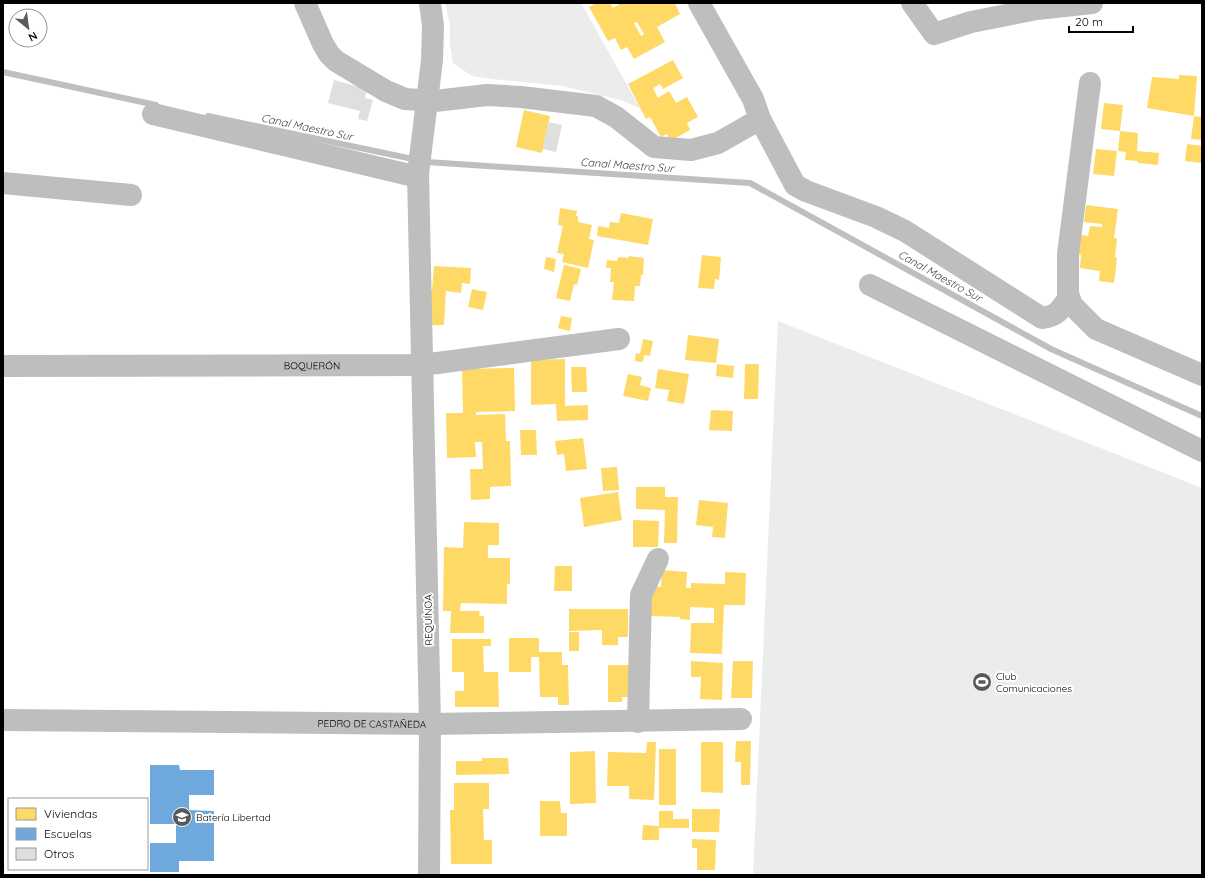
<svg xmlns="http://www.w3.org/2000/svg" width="1205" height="878" font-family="Quicksand,sans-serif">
  <rect width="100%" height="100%" fill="#fff"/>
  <path fill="#ececec" d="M445 3H581L640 108 620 100 563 86 492 79 472 76 453 63 450 46V24Z
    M778 321 1202 488V875H753Z"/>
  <path fill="#ffd966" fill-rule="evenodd" d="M597 3H610L613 8 621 3H675L680 14 657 27 665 42 634 59 627 47 621 50 615 38 608 41 589 7ZM637 22 644 34 641 36 634 23Z
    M673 60 683 78 663 89 660 84 653 88 658 98 669 91 676 103 687 97 698 117 687 123 690 130 670 141 667 134 661 137 650 117 646 119 628 84Z
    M1179 75 1197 76 1194 116 1147 108 1152 77 1179 79Z
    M1104 103 1123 105 1120 131 1101 129Z
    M524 110 550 116 542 153 516 147Z
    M1194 116 1202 117V140L1191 139Z
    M1120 131 1138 133 1137 151 1159 153 1158 165 1138 163V161L1125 160 1126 152 1118 151Z
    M1187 144 1202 146V163L1185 161Z
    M1096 149 1117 151 1114 176 1093 174Z
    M1086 205 1118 209 1114 238 1117 239 1115 257 1117 258 1114 283 1099 281 1100 271 1080 268 1081 255 1072 254 1074 234 1088 236 1090 226 1102 227V224L1084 222Z
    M560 208 577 211 576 216H578V222L592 225 589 239 594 240 588 268 562 262 564 254 557 253 563 226 558 225Z
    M621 213 653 219 648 245 597 236 598 226 609 228 610 222 619 223Z
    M702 255 721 257 719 280 715 279 714 289 698 288Z
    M629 256 644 258 643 275H641L640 286H635L634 301 612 300 614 282H610L611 268H606L607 260 617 261 618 257 628 258Z
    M546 257 556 259 554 272 544 269Z
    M564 265 581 269 577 285 574 284 570 301 556 298Z
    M434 266 471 268 470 284 462 283 461 293 446 291 444 325H426L428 290H432Z
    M472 289 487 292 483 310 468 307Z
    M561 316 572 318 570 331 558 328Z
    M688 335 719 339 716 363 685 360Z
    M643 339 653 341 650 356 644 355 643 362 635 361 636 353 640 354Z
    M565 359V406L588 405V420L557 421 556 404 531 405V360Z
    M717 364 734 366 733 378 716 376Z
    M745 364H759L758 399H744Z
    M571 367H586L587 392H572Z
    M514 368 515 411 476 412V415L505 414 506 441H510L511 486 490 487V499L471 500 470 469H483L482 442H475L476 457 447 458 446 413H463L462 369Z
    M658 369 689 374 684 404 667 401 669 390 655 388Z
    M628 374 642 377 640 385 651 388 648 401 623 396Z
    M711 410 733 411 732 431 709 430Z
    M520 430H536L537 455H521Z
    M583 438 587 469 566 471 564 454 557 455 555 441Z
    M617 467 619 490 603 491 601 468Z
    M636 487H665V497H678L677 543H664L665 510 636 509Z
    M618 492 622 520 584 527 580 498Z
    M699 500 728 503 725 538 712 537 713 527 696 525Z
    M633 520 659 521 658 547H633Z
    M464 522 499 523V545H488V558H510V584H507V604L461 603 460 611H480L479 616H484V633H450L451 611H443L444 547 463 548Z
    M555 566H572V591H554Z
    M662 570 687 572 686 588H691V583L725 584V572L746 573 745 605H724L722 654 690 653 691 623H714V608L690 607V620L680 619V617L650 616 651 586 661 587Z
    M569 609H628V637H618V645H602V630L569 631Z
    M569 632H579V651H569Z
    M509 638H539V652H562V665H568L569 705H558V697H540L539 657H531V672H509Z
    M452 639H491V646H483L484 672H498L499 707H455V691H464V672H452Z
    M691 661 723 663 722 700 700 699 701 677H691Z
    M733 661H753L752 698H731Z
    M608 665H631L630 697H622V702H608Z
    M736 741H751L750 785H741V762H735Z
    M647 742H656L654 800 629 799V786H607L608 752 646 753Z
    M701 742H723V793L701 792Z
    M659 749H676V805H659Z
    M595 751 596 803 570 804V752Z
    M482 758H508L509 774 456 775V761H482Z
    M454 783H489V809H483L484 840H492V864H451L450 810H454Z
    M540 801H560L561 813H567V836H540Z
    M692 809H720L719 832H692Z
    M659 811H673V819H689V828H659V840H642L643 825 659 826Z
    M692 839 716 840 715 870H697V848H692Z"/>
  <path fill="#6fa8dc" d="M150 765H179L180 770H214V795H189V810L214 811V861H179V872H150V843H176V824H150Z"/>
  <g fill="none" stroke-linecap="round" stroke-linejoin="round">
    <path stroke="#bfbfbf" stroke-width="6" d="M3 72 156 105
      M208 116 427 162 750 183 1051 349 1202 416"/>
  </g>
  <path fill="#dfdfdf" d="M334 80 367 89 365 98 373 100 367 121 358 119 360 111 328 103Z
    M548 122 562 125 556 152 543 149Z"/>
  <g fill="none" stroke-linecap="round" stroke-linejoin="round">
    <g stroke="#bebebe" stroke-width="22">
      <path d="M305 3 323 44 329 54 336 61 386 91 405 99 435 101 487 95 521 97 596 106 616 117 654 147 691 150 718 143 760 119"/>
      <path d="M699 3 753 99 760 119 795 185 806 191 876 217 905 231 1042 318C1058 316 1061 309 1069 297"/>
      <path d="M912 3 934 34 971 22 1037 9 1092 3"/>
      <path d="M1090 83 1068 254V294L1072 305 1096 329 1202 375"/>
      <path d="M153 114 418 177"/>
      <path d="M3 183 131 195"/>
      <path d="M870 285 1202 451"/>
      <path id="s1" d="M3 366 422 365 619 339"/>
      <path id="s2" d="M3 720 430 724 741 719"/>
      <path d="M638 722 641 595 658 559"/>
      <path d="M429 875 430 724 418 174 432 60 433 26 430 3"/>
    </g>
  </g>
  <defs>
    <g id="stadium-disc" transform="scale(1)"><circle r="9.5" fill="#595959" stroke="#fff"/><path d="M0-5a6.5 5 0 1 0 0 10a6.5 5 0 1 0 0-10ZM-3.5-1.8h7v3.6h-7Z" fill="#fff"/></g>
    <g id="school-disc" transform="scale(1)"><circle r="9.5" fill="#595959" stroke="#fff"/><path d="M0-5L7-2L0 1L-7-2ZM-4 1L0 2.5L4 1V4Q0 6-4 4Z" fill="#fff"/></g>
  </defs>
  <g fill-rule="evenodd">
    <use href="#stadium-disc" x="982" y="682"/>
    <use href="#school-disc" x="182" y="817"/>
  </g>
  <g text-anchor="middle" stroke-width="4" stroke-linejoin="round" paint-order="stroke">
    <g font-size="10" fill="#000" stroke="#fff">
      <text dy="4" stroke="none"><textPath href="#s1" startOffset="309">BOQUERÓN</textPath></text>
      <text transform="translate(428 620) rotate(-91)" y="4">REQUÍNOA</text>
      <text dy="4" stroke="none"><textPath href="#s2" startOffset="369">PEDRO DE CASTAÑEDA</textPath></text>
    </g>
    <g font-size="10" fill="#000" stroke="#fff" text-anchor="start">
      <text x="996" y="680">Club<tspan x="996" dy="12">Comunicaciones</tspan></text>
      <text x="196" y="821">Batería Libertad</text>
    </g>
    <g font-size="11" font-style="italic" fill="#444" stroke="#fff">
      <text transform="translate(307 127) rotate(12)" y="4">Canal Maestro Sur</text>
      <text transform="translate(627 165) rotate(4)" y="4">Canal Maestro Sur</text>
      <text transform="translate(940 276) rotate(29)" y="4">Canal Maestro Sur</text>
    </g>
  </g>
  <rect width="1205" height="878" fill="none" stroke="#000000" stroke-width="8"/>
  <rect x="8" y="798" width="140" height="72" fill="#ffffff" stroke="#999999"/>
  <rect x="16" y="808" width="20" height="12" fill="#ffd966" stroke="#999999"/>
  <text x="44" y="818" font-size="12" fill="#000000">Viviendas</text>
  <rect x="16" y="828" width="20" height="12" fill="#6fa8dc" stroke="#999999"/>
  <text x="44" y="838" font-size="12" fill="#000000">Escuelas</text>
  <rect x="16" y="848" width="20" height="12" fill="#dfdfdf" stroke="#999999"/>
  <text x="44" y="858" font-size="12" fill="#000000">Otros</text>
  <g transform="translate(28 28) rotate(151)"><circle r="19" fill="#ffffff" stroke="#999999"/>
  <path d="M0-3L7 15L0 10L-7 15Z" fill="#595959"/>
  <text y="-6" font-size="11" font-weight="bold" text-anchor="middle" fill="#000000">N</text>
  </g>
  <path d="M1069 26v6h64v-6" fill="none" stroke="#000000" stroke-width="2"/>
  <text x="1075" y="26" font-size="12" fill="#000000" stroke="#ffffff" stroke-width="3" paint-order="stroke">20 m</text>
</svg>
